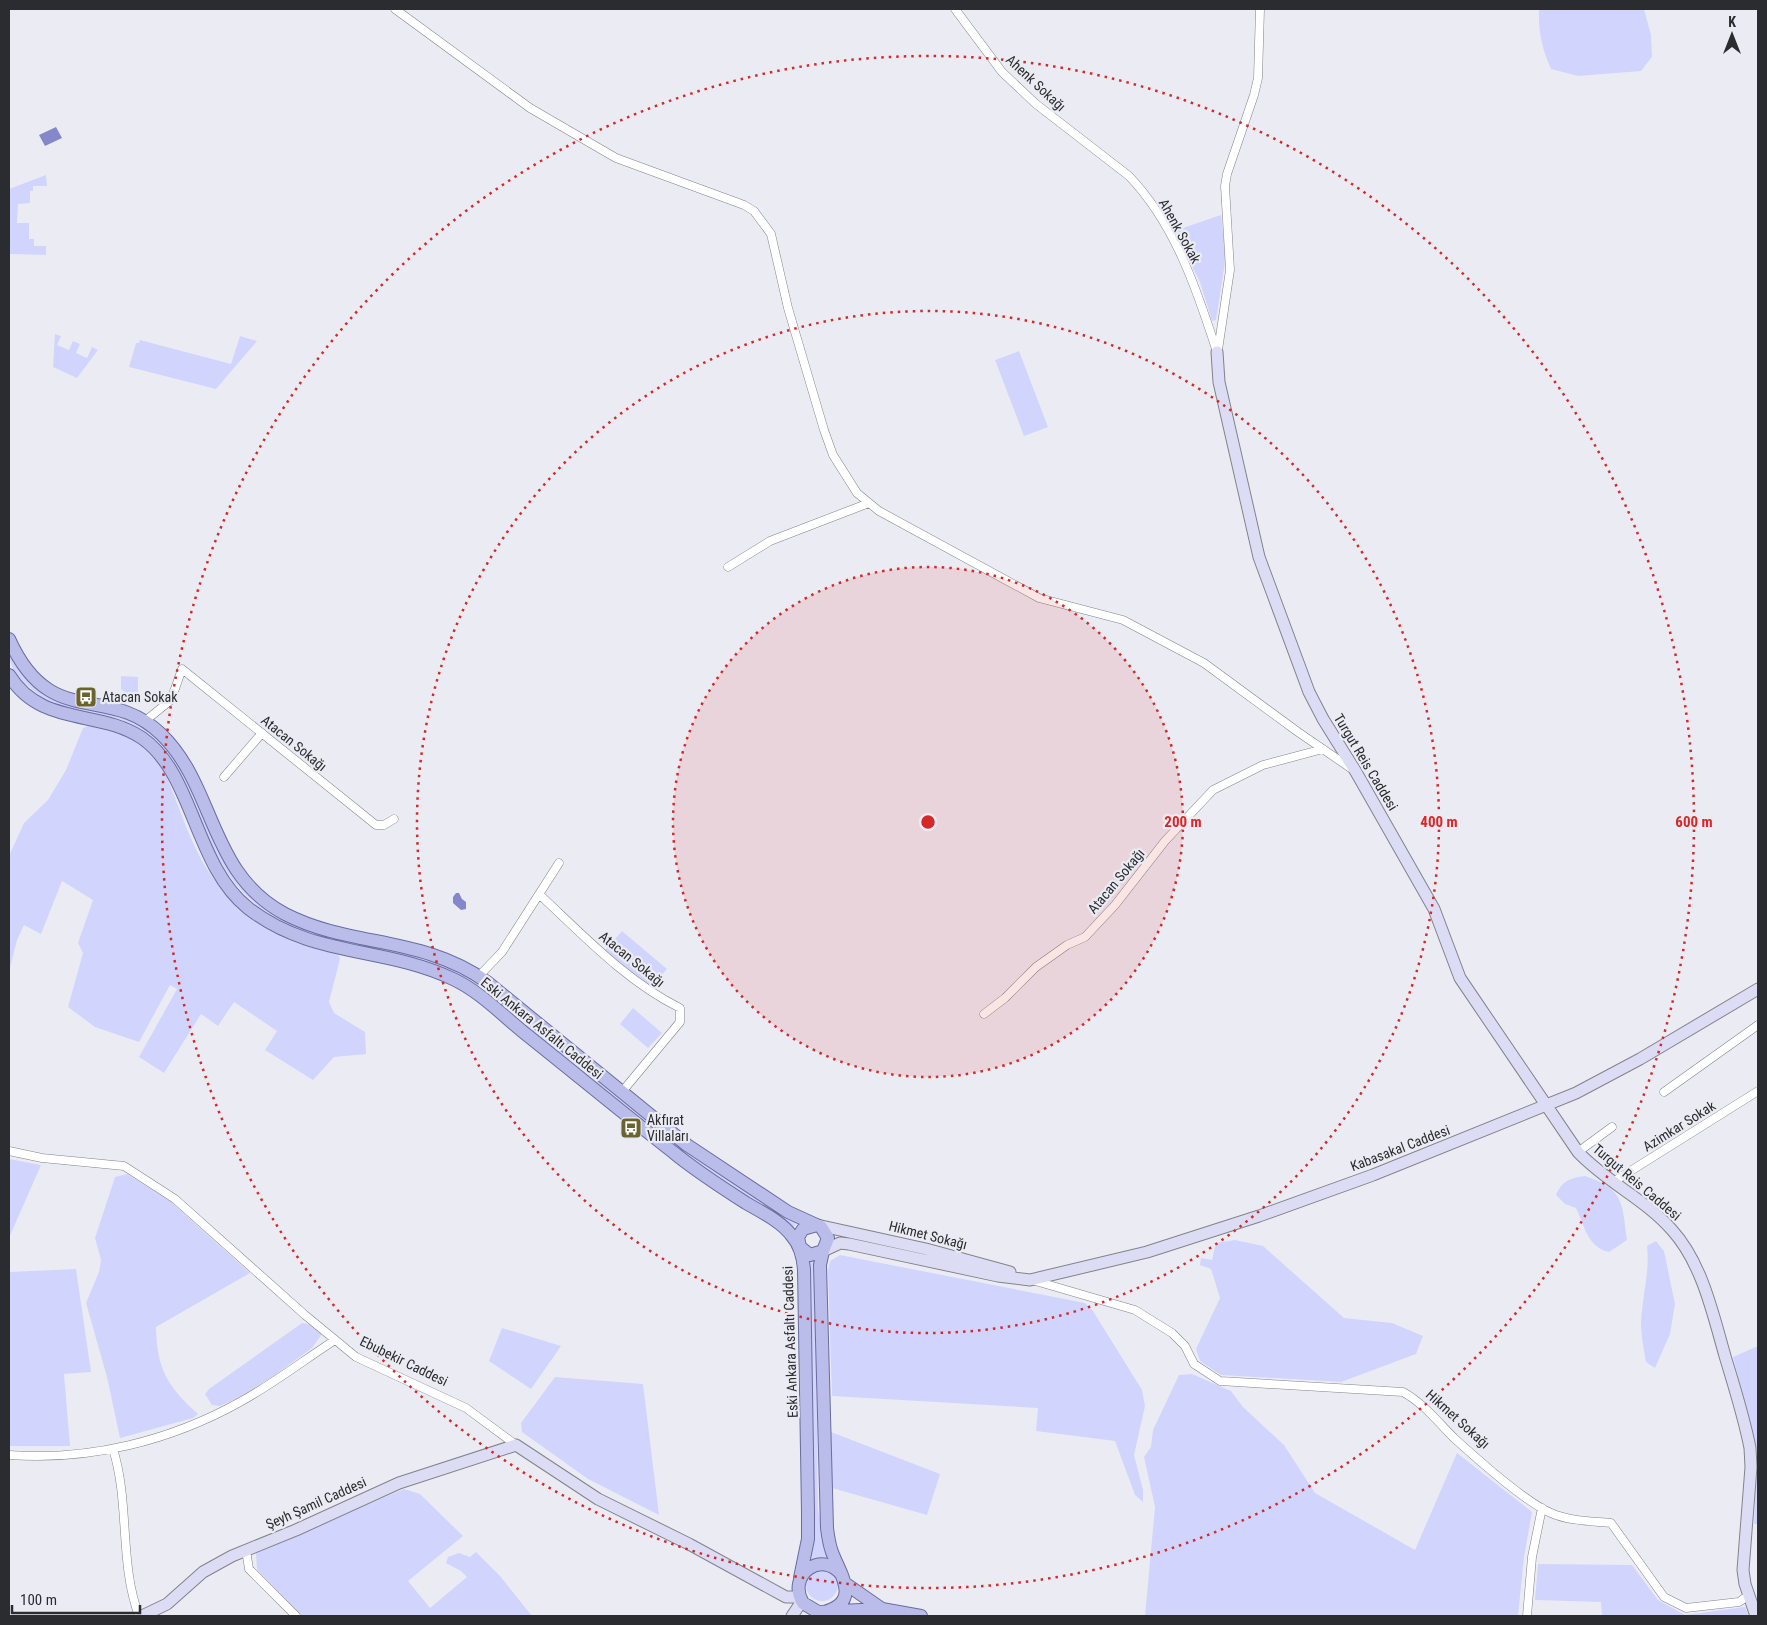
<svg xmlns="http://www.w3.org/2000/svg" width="1767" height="1625" font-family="'Roboto Condensed',sans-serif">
  <rect width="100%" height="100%" fill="#ebecf3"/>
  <path fill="#d1d5fd" d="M1539 9H1644L1651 35 1652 57 1641 71 1578 76 1551 69C1542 49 1538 31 1539 9Z
    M46 175 47 186H33V191H30V203L18 204 17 223H29V239H34V246H46V255L9 254V189Z
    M1221 215 1226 256 1216 320 1212 321 1200 282 1174 231Z
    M55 334 61 336 57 345 69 350 73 341 80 344 76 353 87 358 92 347 98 350 77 378 53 367Z
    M240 336 257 341 216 389 129 367 136 343H139L140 340 231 364Z
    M1019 351 1048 427 1024 436 995 360Z
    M9 652 20 671 46 695 69 706 119 716 155 734 180 766 217 850 235 877 265 905 445 963 483 984 518 1013 515 1017C489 995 460 972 426 961 377 947 322 946 277 919 227 890 211 846 189 796 179 773 169 752 150 736 126 717 88 718 60 708 47 703 36 693 26 684 16 676 9 665 9 652Z
    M121 676 138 677V695L127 694 121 689Z
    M88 726C122 733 139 739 162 766 178 801 188 840 209 872 226 898 255 923 283 937 300 946 320 950 338 954L340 959 329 1002 334 1013 365 1032 366 1054 334 1057 313 1080 265 1050 277 1031 234 1002 218 1026 201 1014 164 1073 139 1057 177 989 170 985 139 1042 95 1027 68 1007 83 953 78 943 93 900 62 881 41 934 24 925 17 940 9 972V856L24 823 48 800 66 770 83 728Z
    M622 931 667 969 650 988 605 950Z
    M633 1008 662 1033 648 1048 620 1024Z
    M529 1022 790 1220 797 1223 793 1228 701 1166 526 1026Z
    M9 1159 41 1165 9 1238Z
    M127 1174 170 1201 250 1273 156 1327C157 1369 167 1386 198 1414L193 1418 120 1438 107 1377 86 1303 99 1272 101 1260 95 1238 115 1177Z
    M1585 1176C1625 1189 1622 1204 1627 1240L1609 1252C1587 1247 1585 1226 1576 1208L1565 1204 1556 1195C1562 1181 1570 1178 1585 1176Z
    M1235 1240 1263 1246 1344 1318 1392 1323 1423 1336 1416 1354 1341 1382 1221 1375 1200 1361 1196 1349 1220 1298 1211 1269 1200 1265 1201 1258 1212 1260 1216 1243Z
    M1656 1241 1664 1251 1675 1304 1670 1334 1655 1368 1646 1362C1644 1350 1641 1336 1641 1323 1642 1296 1650 1273 1647 1246Z
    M840 1255 1085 1303 1093 1311 1142 1390 1145 1406 1134 1455 1143 1490V1502L1135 1495 1115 1441 1036 1431 1038 1408 832 1396 828 1271 830 1261Z
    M809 1259H815L818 1510 827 1557 811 1560 814 1543Z
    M76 1269 91 1372 64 1374 70 1446H9V1272Z
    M302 1323 312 1325 322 1334 312 1348 272 1377 238 1398 220 1406 212 1405 205 1394 209 1389Z
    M502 1328 561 1346 531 1389 489 1361Z
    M1758 1346V1524H1754L1757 1450 1733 1357Z
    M1192 1374 1231 1391 1243 1407 1284 1445 1315 1493 1415 1550 1457 1453 1532 1512 1524 1557 1518 1616H1145L1155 1507 1144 1457 1151 1447 1153 1430 1179 1375Z
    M555 1377 643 1384 659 1515 588 1479 522 1432 521 1423Z
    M831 1432 940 1474 927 1515 832 1488Z
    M404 1489 420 1494 463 1536 408 1581 430 1608 467 1577 461 1571 446 1563 448 1557 459 1553 470 1557 476 1552 500 1576 532 1616H302L257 1570 256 1553 262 1549Z
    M1538 1564 1632 1565 1658 1600 1685 1615 1745 1607 1749 1616H1602L1601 1602 1535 1600Z
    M806 1585a16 16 0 1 1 32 0a16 16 0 1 1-32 0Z"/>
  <path fill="#8488ca" d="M56 127 62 138 45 146 39 135Z
    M456 893H459L462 899 466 902V909L461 910 453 903V897Z"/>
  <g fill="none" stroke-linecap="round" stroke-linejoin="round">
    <g stroke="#82838a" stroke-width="9">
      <path id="street" d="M395 9 530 108 616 158 744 205 754 211 771 234 788 308 824 430 833 455 857 493 879 511 1039 598 1123 620 1204 663 1298 732 1352 769
        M955 9 1002 72 1036 104 1129 176C1175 224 1197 290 1217 352
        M1218 350 1230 270 1225 186 1227 174 1254 95 1258 78 1260 9
        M728 567 770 541 869 503
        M145 721 171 700 182 669 376 825H384L394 819
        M224 777 262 733
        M540 895C583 935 627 982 680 1008V1022L621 1093
        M479 976 502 952 559 863
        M984 1014 1005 998 1036 967 1067 945 1085 937 1115 905 1165 841 1213 790 1263 765 1323 749
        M1664 1092 1758 1025
        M9 1151 42 1158 124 1166 175 1199 305 1315 356 1357 466 1408 516 1445
        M1578 1152 1612 1127
        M1613 1182 1758 1091
        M1032 1280 1135 1310 1172 1333 1185 1346 1194 1364 1220 1381 1403 1392C1423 1403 1438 1422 1454 1438 1476 1458 1525 1502 1551 1513 1569 1521 1591 1521 1611 1523L1664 1597 1686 1608 1739 1602 1749 1595
        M113 1449C130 1503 119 1563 139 1616
        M9 1455C89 1461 170 1441 240 1402 273 1384 304 1360 335 1340
        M246 1550 249 1569 296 1616
        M1527 1616 1532 1557 1542 1508"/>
    </g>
    <g stroke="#82838a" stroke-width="13">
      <path id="secondary" d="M1217 352 1219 382 1259 557 1309 692 1323 719 1356 772 1434 909 1460 978 1578 1152C1606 1182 1645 1199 1672 1230 1702 1263 1713 1314 1725 1356 1734 1386 1744 1417 1750 1448L1751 1467 1743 1570 1745 1584 1756 1616
        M817 1225 926 1249 1010 1272
        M823 1251 840 1243 849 1244 998 1276 1030 1280 1147 1252 1259 1216 1373 1175 1576 1093 1640 1059 1758 989
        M142 1616 167 1604 203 1572 232 1556 296 1530 399 1483 516 1445 598 1499 689 1544 786 1597H800
        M792 1616 802 1601"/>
    </g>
    <g stroke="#6a6c9f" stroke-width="14">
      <path id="primary" d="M9 639C51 732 107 682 161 734 216 787 208 873 285 914 351 948 421 935 487 982L687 1145 788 1212 821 1227 828 1238 823 1251 810 1255 800 1247 798 1237 803 1229 817 1225
        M9 675C41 727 99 709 142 738 194 774 194 865 248 908 312 958 384 946 453 979 481 992 503 1016 527 1035 576 1074 624 1114 673 1152 696 1171 721 1187 746 1203 761 1212 781 1221 792 1236 800 1245 803 1257 804 1269L808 1512V1539L800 1578
        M823 1251 820 1265 827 1528C828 1536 829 1544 832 1552 840 1574 862 1602 824 1612
        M842 1575C822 1549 786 1575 803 1603L818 1612 882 1609 921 1616
        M846 1584 882 1609"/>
    </g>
    <use href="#street" stroke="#fff" stroke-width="8"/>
    <use href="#secondary" stroke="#dcddf4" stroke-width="11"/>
    <use href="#primary" stroke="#babce9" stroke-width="12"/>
  </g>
  <circle cx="928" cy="822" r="255" fill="#d62828" fill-opacity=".12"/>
  <g fill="none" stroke="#d62828" stroke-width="2.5" stroke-dasharray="2.5 5">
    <circle cx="928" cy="822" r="255"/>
    <circle cx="928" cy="822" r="511"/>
    <circle cx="928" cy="822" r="766"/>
  </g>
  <defs>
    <g id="bus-square" transform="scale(1.125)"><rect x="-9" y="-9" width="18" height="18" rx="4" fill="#6a632f" stroke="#ebecf3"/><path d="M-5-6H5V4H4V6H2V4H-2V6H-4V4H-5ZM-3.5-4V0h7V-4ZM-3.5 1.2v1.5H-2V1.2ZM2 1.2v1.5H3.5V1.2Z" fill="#fff"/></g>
  </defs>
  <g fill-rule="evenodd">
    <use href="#bus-square" x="86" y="697"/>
    <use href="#bus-square" x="631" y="1128"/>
  </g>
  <g text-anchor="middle" stroke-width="4.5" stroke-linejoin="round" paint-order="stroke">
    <g font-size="14" fill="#2b2c2f" stroke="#ebecf3">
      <text transform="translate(1036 83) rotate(43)" y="5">Ahenk Sokağı</text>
      <text transform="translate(1180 231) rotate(61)" y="5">Ahenk Sokak</text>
      <text transform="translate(294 743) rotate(39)" y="5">Atacan Sokağı</text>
      <text transform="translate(1366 762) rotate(59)" y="5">Turgut Reis Caddesi</text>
      <text transform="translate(1116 881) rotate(-50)" y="5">Atacan Sokağı</text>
      <text transform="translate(632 959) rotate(39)" y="5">Atacan Sokağı</text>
      <text transform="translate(542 1028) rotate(39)" y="5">Eski Ankara Asfaltı Caddesi</text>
      <text transform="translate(1679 1126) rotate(-32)" y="5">Azimkar Sokak</text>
      <text transform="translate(1400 1148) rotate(-21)" y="5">Kabasakal Caddesi</text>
      <text transform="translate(1637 1182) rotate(40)" y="5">Turgut Reis Caddesi</text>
      <text transform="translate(928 1235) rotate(14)" y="5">Hikmet Sokağı</text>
      <text transform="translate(790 1342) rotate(-92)" y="5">Eski Ankara Asfaltı Caddesi</text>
      <text transform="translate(404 1361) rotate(26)" y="5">Ebubekir Caddesi</text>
      <text transform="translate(1458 1419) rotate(42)" y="5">Hikmet Sokağı</text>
      <text transform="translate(316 1503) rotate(-24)" y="5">Şeyh Şamil Caddesi</text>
    </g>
    <g font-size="14" fill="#2b2c2f" stroke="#ebecf3" text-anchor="start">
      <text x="102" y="702">Atacan Sokak</text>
      <text x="647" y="1125">Akfırat<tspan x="647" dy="16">Villaları</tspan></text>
    </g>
  </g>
  <circle cx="928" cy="822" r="8" fill="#d62828" stroke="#ebecf3" stroke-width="2.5"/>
  <g font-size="15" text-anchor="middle" font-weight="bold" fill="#d62828" stroke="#ebecf3" stroke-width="4.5" stroke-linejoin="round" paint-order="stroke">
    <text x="1183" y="827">200 m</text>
    <text x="1439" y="827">400 m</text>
    <text x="1694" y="827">600 m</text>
  </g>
  <rect width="1767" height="1625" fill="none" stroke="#2b2c2f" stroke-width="20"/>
  <g transform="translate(1732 35)" stroke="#ebecf3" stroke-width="4" paint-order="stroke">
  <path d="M0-4L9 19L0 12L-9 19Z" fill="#2b2c2f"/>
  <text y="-8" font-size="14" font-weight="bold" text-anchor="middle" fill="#2b2c2f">K</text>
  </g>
  <path d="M12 1605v8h128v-8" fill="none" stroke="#2b2c2f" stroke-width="2.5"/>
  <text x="20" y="1605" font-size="15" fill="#2b2c2f" stroke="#ebecf3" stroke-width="4" paint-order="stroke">100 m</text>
</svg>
